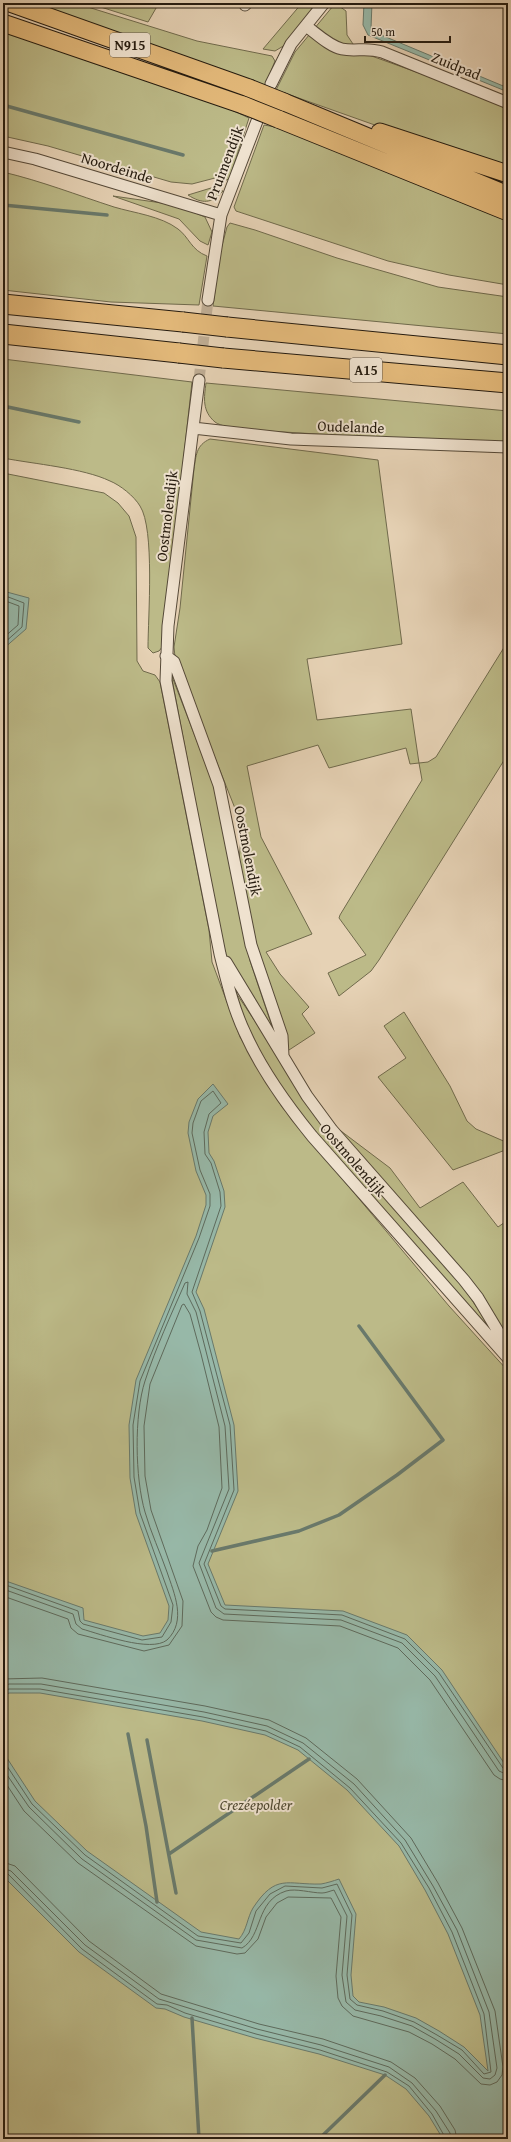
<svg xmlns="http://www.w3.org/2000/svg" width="511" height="2142" font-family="'Gentium Book Plus',serif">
  <rect width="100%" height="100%" fill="#e6d2b5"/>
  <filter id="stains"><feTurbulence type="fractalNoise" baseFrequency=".005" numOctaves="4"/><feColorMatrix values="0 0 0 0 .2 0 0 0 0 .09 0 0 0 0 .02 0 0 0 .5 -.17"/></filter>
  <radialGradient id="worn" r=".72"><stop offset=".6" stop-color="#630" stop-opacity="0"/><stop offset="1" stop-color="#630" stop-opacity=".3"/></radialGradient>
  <path fill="#bcba88" stroke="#706a4c" d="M33 3H75L197 41 272 56 275 61 265 86Z
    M88 3H159L148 22Z
    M302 3H318L285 45 275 51 263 49Z
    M333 6H339L346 11 347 35 353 44 366 54 433 78 508 109V169L403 135 276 90 295 52Z
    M3 32 20 34 210 100 249 118 230 177 227 180 215 178 192 184 171 182 48 146 3 136Z
    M264 125 303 132 508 215V285L449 275 388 261 236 211 234 207Z
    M3 172C41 181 77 195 114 207 134 213 161 216 178 229 189 237 191 250 207 256L199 305 111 302 3 290Z
    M211 188 223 191C212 204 202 204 188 195Z
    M113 196 176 205 205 217 212 232 208 245 200 241 179 219Z
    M230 223 255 230 337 258 438 287 508 297V334L213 306 220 253 227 227Z
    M3 359 192 382 163 646 159 651 153 653 148 648C148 617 155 529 140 506 134 496 120 485 110 481 83 468 34 464 3 458Z
    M206 383 508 411V442C433 440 359 437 284 432 269 431 225 430 215 422 202 411 204 398 206 383Z
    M210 439 378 460 402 644 307 659 317 720 411 709 419 763 428 762 436 757 508 641V754L379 960 371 971 339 996 328 973 366 955 339 918 340 915 422 780 419 763 410 764 406 748 329 768 318 745 247 766 261 837 312 934 266 952 280 974 309 1007 302 1014 315 1033 289 1050 256 952 239 861 242 826 175 657 174 647 180 608 194 469C196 456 196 445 210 439Z
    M3 473 104 493 118 503 129 516 136 537 137 661 143 671 155 675 160 682 209 930 212 962 240 1037 282 1107 449 1306 508 1371V2139H3Z
    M171 674 215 788 250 961 277 1041 225 957Z
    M232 987 273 1048 459 1281 496 1336 316 1135C280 1089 251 1042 232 987Z
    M404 1012 450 1086 467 1121 476 1129 508 1143V1149L453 1170 378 1077 406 1058 384 1026Z
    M333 1125 390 1168 420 1208 463 1182 498 1227 508 1220V1340Z"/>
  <path fill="#97b8a8" stroke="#69796b" d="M364 3H372L371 28 374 32 508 88V92L368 35 363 25Z
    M3 591 29 598 26 629 3 649Z
    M213 1084 228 1104 213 1116 208 1132 209 1153 214 1161 224 1191 225 1207 196 1292 204 1309 234 1425 238 1491 208 1564 225 1605 343 1611 407 1635 442 1670 508 1769V2139H443L429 2116 406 2089 385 2075 319 2054 255 2038 184 2017 165 2009 156 2008 79 1952 3 1876V1752L35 1801 87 1851 201 1932 239 1939C247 1930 247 1918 253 1908 276 1873 287 1885 321 1884 327 1883 333 1881 339 1879L356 1914 351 1975 353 1996 359 2002 384 2007 416 2018 439 2031 464 2047 488 2071 480 2015 448 1934 425 1890 399 1846 347 1790 298 1750 265 1735 202 1721 40 1693H9L3 1696V1580L83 1608 84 1620 143 1636 160 1633 168 1620 169 1606 136 1514 130 1478 129 1425 136 1380 196 1236 206 1205V1195L196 1171 188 1133 189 1122 198 1099Z"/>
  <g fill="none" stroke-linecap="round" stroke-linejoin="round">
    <path stroke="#5e6a5c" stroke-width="1" d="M3 595 24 603 22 627 3 644
      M3 600 19 606 18 625 3 638
      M3 1584 78 1611 80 1621 83 1624 142 1640 162 1637 171 1622 173 1605 140 1513 134 1477 133 1425 140 1381 199 1238 210 1206V1194L200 1170 192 1133 193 1123 201 1101 213 1091 221 1103 209 1114 204 1132 205 1154 211 1163 220 1192 221 1206 192 1292 200 1311 230 1425 234 1490 204 1564 221 1606 225 1609 342 1615 405 1639 439 1673 503 1768 508 1770
      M3 1589 73 1614 76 1624 82 1629C100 1634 151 1653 167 1640 187 1621 174 1593 167 1572 160 1552 151 1533 145 1512 135 1478 134 1415 145 1381 156 1347 171 1315 185 1283L188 1282 187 1294 196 1312 225 1426 229 1489 199 1563 216 1608 224 1614 341 1620 402 1643 435 1676 499 1771 508 1775
      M3 1596 68 1619 71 1628 78 1634 144 1651 169 1645 182 1626 183 1601 151 1510 145 1476 144 1426 150 1384 182 1305 184 1304 190 1314 201 1354 219 1427 222 1488 207 1530 198 1546 193 1566 211 1612 216 1617 223 1620 340 1626 398 1648 430 1680 494 1775 500 1779 508 1781
      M3 1679 42 1678 205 1706 269 1720 306 1738 357 1779 411 1838 438 1883 462 1928 495 2011 503 2067 502 2075 497 2082 490 2085 481 2084 455 2059 432 2044 409 2032 353 2016 342 2006 338 1998 336 1976 341 1917 331 1898 288 1897 277 1903 266 1917 258 1939 245 1953 237 1954 196 1946 78 1863 24 1811 3 1779
      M3 1686 9 1684H41L204 1712 267 1726 303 1743 354 1784 405 1840 433 1886 457 1930 489 2012 497 2068 495 2075 490 2079 483 2078 459 2054 435 2039 412 2026 381 2016 355 2010 346 2002 342 1975 347 1916 334 1890C330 1891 326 1893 322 1893 311 1893 296 1888 286 1891 255 1901 263 1936 242 1948L196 1940 82 1859 29 1807 3 1769
      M3 1691 9 1689H40L203 1717 266 1731 300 1747 350 1788 401 1843 429 1888 452 1932 484 2014 491 2072 484 2074 462 2050 437 2035 414 2022 383 2011 357 2005 350 1999 347 1975 352 1915 337 1884 322 1888 285 1886 270 1894 256 1911 249 1933 241 1943 198 1936 85 1855 32 1804 3 1760
      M3 1862 15 1866 89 1941 161 1994 259 2024 323 2039 391 2062 415 2078 440 2106 455 2130 457 2139
      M3 1868 11 1871 85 1945 159 1999 257 2029 321 2045 389 2067 412 2083 436 2111 450 2133 451 2139
      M3 1873 8 1874 82 1949 157 2004 167 2005 185 2013 256 2034 320 2050 387 2072 409 2086 432 2114 446 2139"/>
    <path stroke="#69796b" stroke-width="3.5" d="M3 105 183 155
      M3 205 107 215
      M3 406 79 422
      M212 1551 299 1531 339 1515 397 1475 443 1440 359 1326
      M128 1734 146 1826 157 1902
      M147 1740 176 1893
      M169 1854 309 1759
      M192 2018 199 2139
      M319 2139 385 2075"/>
    <path stroke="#bfad94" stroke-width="11" stroke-dasharray="11 5.5" stroke-linecap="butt" d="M199 380 208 300"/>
    <g stroke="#554938" stroke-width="13">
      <path id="street" d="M245 5 247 3
        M306 26C317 34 329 46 342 49 356 52 366 47 382 52L508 103
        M271 84 291 44 324 3
        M3 152 35 159 221 215
        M208 300 221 215 257 121
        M199 380 168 626 166 681 220 954C227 981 233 1008 245 1033 262 1071 286 1104 312 1136L508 1358
        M193 428 291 439 508 447
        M166 656 174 662 219 785 251 945 282 1036 283 1056
        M226 962 307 1096 332 1130 464 1280 478 1298 508 1348"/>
    </g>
    <g stroke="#251b0f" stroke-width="19">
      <path id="primary" d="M10 3 249 88
        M3 23 243 105
        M284 102 508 195
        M278 119 508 212
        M380 132 508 174"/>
    </g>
    <g stroke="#251b0f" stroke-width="21">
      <path id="highway" d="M3 304 183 322
        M227 327 508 355
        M3 334 179 353
        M223 358 508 383"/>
    </g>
    <use href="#street" stroke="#efe2cf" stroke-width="11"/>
    <use href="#primary" stroke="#e3b97a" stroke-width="17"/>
    <use href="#highway" stroke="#e3b97a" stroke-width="19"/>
    <g stroke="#251b0f" stroke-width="19" stroke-linecap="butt">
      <path id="primary-bridge" d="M249 88 284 102
        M243 105 278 119"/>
    </g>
    <g stroke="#251b0f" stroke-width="21" stroke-linecap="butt">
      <path id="highway-bridge" d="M183 322 227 327
        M179 353 223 358"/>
    </g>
    <use href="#primary-bridge" stroke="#e3b97a" stroke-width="17"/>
    <use href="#highway-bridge" stroke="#e3b97a" stroke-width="19"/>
  </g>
  <g text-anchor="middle" stroke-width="4" stroke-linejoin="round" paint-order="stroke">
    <g fill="#efe2cf" stroke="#625749" stroke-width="1">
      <rect x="110" y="33" width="40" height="24" rx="3"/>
      <rect x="350" y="358" width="32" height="24" rx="3"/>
    </g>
    <g font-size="14" font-weight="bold" fill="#251b0f">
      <text x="130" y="50">N915</text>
      <text x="366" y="375">A15</text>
    </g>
    <g font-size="15" fill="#251b0f" stroke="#efe2cf">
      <text transform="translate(456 66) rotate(22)" y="5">Zuidpad</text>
      <text transform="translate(225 163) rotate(-69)" y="5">Pruimendijk</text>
      <text transform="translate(117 168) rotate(17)" y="5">Noordeinde</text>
      <text transform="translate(351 427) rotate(2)" y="5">Oudelande</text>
      <text transform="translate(167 516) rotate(-83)" y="5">Oostmolendijk</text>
      <text transform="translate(248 851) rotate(79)" y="5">Oostmolendijk</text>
      <text transform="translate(353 1160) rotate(49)" y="5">Oostmolendijk</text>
    </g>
    <g font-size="15" font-style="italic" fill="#524b33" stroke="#efe2cf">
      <text x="256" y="1810">Crezéepolder</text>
    </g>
  </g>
  <rect width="511" height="2142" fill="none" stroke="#e6d2b5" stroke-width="16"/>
  <rect x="4" y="4" width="503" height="2134" fill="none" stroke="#251b0f" stroke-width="2"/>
  <rect x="8" y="8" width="495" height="2126" fill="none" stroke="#251b0f"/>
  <path d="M365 36v6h85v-6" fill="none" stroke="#251b0f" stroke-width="2"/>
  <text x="371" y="36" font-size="12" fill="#251b0f" stroke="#efe2cf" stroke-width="3" paint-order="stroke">50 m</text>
  <rect width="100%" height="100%" filter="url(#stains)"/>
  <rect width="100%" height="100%" fill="url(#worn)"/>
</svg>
